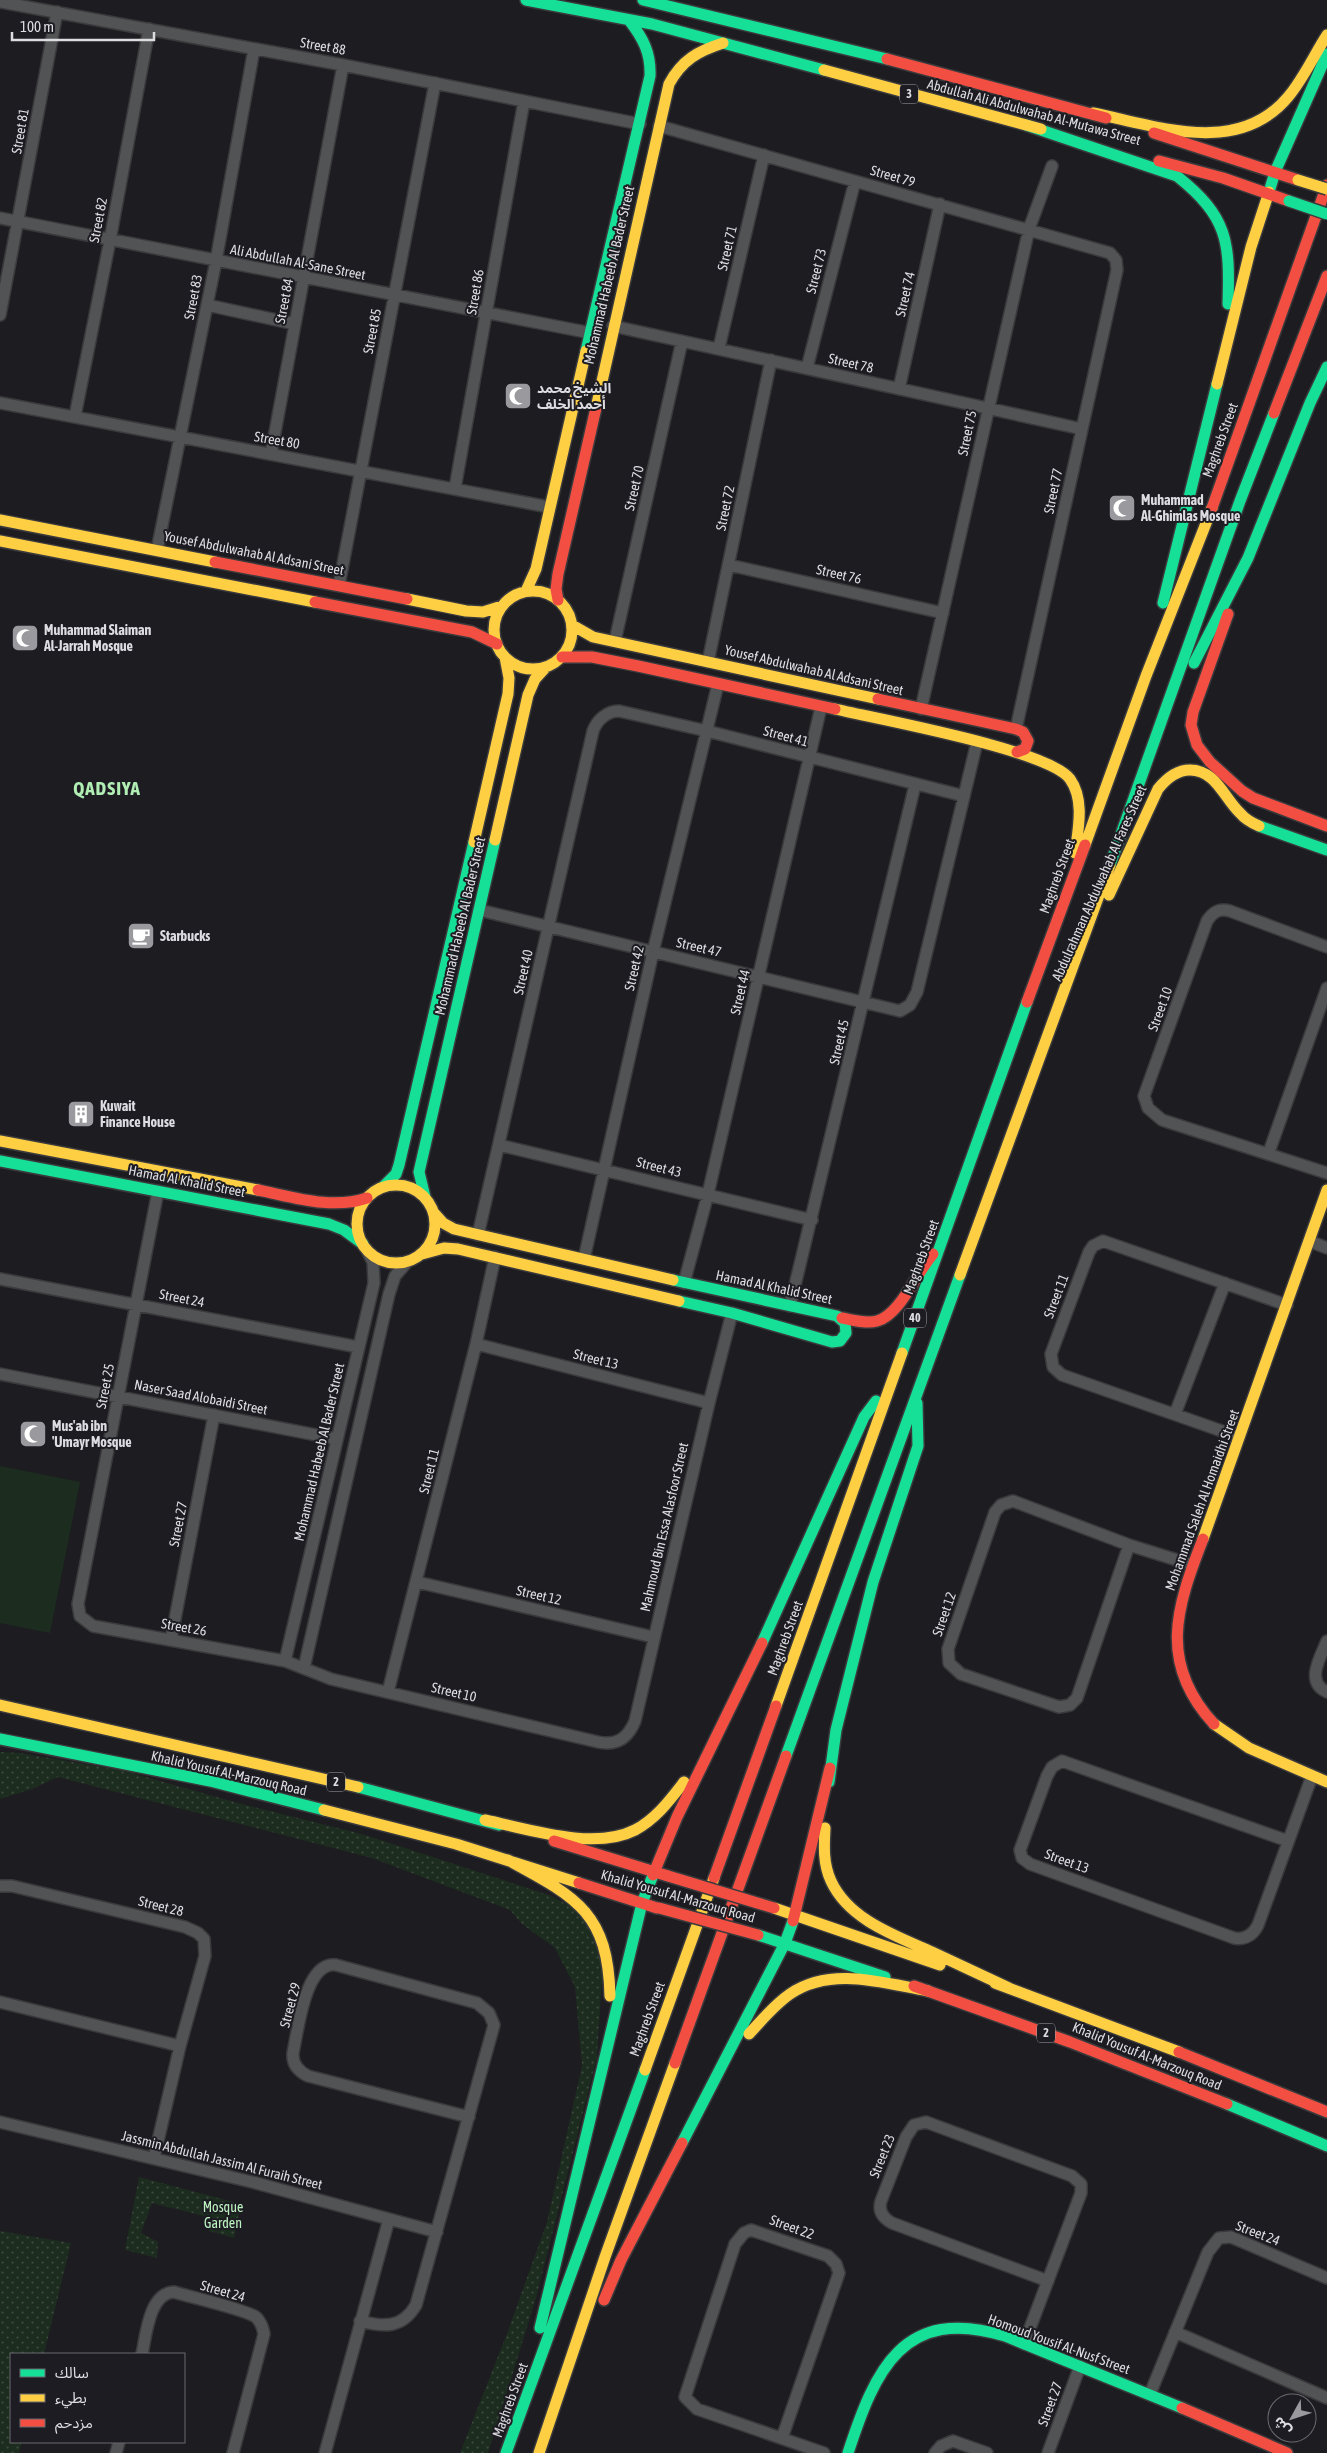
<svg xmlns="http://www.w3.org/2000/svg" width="1327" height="2453" font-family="'Asap Condensed','Noto Sans Arabic',sans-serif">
  <defs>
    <pattern id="park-dots" width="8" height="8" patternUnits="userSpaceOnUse" patternTransform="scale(1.25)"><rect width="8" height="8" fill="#1c2c1e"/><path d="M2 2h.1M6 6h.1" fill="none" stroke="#3d4a3e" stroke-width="1.8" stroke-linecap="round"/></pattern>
  </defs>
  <rect width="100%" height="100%" fill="#1d1d21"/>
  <path fill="#1c2c1e" d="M0 1466 80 1482 50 1633 0 1623Z"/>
  <path fill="url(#park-dots)" d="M0 1752 21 1753 125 1771 238 1803 362 1834 552 1896 585 1915 604 1944 597 2057 536 2298 488 2453H460L508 2331 547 2222 582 2066 575 1987 555 1948 522 1924 510 1910 372 1858 58 1777 32 1789 0 1799Z
    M139 2177 241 2204 234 2238 209 2231 208 2217 152 2203 141 2233 158 2242 157 2258 125 2250Z
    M0 2231 71 2243 44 2354H11V2442H22L19 2453H0Z"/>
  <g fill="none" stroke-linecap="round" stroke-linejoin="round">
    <g stroke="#3a3a3d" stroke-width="14">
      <path id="street" d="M0 2 343 65 640 124
        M659 126 1110 253 1116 260 1117 270 1016 729
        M0 218 591 333
        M207 305 295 324
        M0 315 57 12
        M613 326 1082 429
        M719 348 764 155
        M807 368 855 181
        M899 389 940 204
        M0 403 549 507
        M75 416 110 240 149 29
        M271 454 343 65
        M455 488 524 101
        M157 550 216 261 254 49
        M729 565 943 613
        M339 585 435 83
        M615 641 682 341
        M708 662 771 360
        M921 709 1029 229 1052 166
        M479 910 900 1011 910 1005 917 992 977 742
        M1327 947 1230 911C1219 908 1213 912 1207 921L1144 1096 1148 1108 1162 1120 1327 1173
        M499 1145 812 1220
        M1269 1152 1327 988
        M158 1191 78 1604 80 1616 93 1626 285 1661 331 1679 598 1742C617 1746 628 1738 635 1721L709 1403 732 1313
        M478 1235 593 731C597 720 607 711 619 711L707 731 964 796
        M1309 1241 1327 1248
        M584 1259 653 952 718 684
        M0 1279 358 1347
        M684 1283 708 1194 821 707
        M790 1306 915 785
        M476 1344 709 1403
        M0 1374 337 1439
        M1175 1414 1225 1283
        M1239 1437 1062 1375 1053 1367 1051 1354 1089 1252 1093 1246 1103 1241 1287 1305
        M1129 1545 1077 1698 1070 1705 1059 1707 961 1674 949 1663 948 1649 995 1512 1001 1505 1013 1501 1129 1545 1193 1565
        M417 1582 653 1637
        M171 1640 214 1415
        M1327 1641C1320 1658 1305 1682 1327 1692
        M285 1661 374 1283 373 1262 367 1250
        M304 1668 389 1294 395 1276 408 1261
        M388 1692 476 1344 495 1257
        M1288 1841 1062 1761 1052 1767 1047 1776 1020 1850 1022 1858 1030 1864 1234 1938C1245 1940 1253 1935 1258 1925L1312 1776
        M0 1886H12L185 1927 198 1933 204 1939 205 1956 180 2046 154 2158
        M0 2002 180 2046
        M0 2122 252 2182 437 2232
        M360 2321C383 2327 402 2329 416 2305L494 2025 489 2013 477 2003 336 1965C305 1961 298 2030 293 2053 292 2064 298 2071 308 2076L469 2117
        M1175 2332 1327 2398
        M1024 2344 1081 2193V2184L1072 2176 926 2122 914 2125 906 2137 881 2201C878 2211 883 2218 892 2223L1048 2281
        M142 2354C146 2336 149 2293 174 2292 190 2297 244 2309 256 2317 261 2322 263 2328 264 2334L233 2453
        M1150 2394 1208 2252 1219 2238 1231 2237 1327 2278
        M782 2438 839 2273 836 2264 828 2256 751 2230 744 2233 735 2244 685 2397 697 2409 824 2453
        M116 2453 119 2442
        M325 2453 389 2219
        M935 2453 941 2446 953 2441 987 2453
        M1048 2453 1080 2366"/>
    </g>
    <g stroke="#3a3a3d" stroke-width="14">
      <path id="fast" d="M526 0 652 24 824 70
        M643 0 887 59
        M1026 125 1177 176C1228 217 1230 241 1228 304
        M1269 192 1275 172 1327 54
        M586 351 650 76C651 53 643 38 629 20
        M1163 603 1217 384
        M1194 663 1248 558 1310 403 1327 367
        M1259 826 1327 850
        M1110 865 1240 501 1274 413
        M0 1161 329 1224 344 1230 363 1244
        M384 1186 396 1174 399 1165 474 842
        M425 1197 419 1172 495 840
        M673 1280 837 1316 845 1323 846 1333 840 1341 832 1342 732 1313 679 1301
        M902 1353 1027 1002
        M762 1643 864 1417 876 1401
        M0 1739 210 1781 324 1810
        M786 1756 960 1275
        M829 1782 836 1730 873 1582 918 1446 917 1403
        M358 1787 499 1825
        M758 1935 885 1977
        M1227 2104 1327 2146
        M682 2143 785 1943 793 1921
        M540 2328 642 1903 653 1875
        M506 2453 645 2070
        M848 2453C875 2370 903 2305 1005 2336L1182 2408"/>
    </g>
    <g stroke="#3a3a3d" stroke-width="14">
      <path id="slow" d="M824 70 1041 129
        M1093 113C1157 126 1238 157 1288 97 1304 78 1314 55 1327 35
        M1217 384 1251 247 1269 192
        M596 408 669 84C682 60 698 51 723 43
        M0 520 215 562
        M0 541 315 602
        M494 630a39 39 0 1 1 78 0a39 39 0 1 1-78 0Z
        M526 591 536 569 586 351
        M407 599 466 611 483 612 502 606
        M572 625 593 637 878 699
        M835 709C877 719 1049 750 1070 779 1085 800 1078 830 1075 853
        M495 840 528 695 535 679 546 667
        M474 842 508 694 509 678 505 657
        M1085 845 1146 676 1212 508
        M1109 895 1158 789C1166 779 1176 770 1190 770 1216 770 1224 798 1240 813 1245 819 1252 823 1259 826
        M0 1141 258 1190
        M357 1224a39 39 0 1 1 78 0a39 39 0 1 1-78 0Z
        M434 1213 443 1223 454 1229 673 1280
        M422 1254 444 1248 458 1249 679 1301
        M960 1275 1110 865
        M1203 1539 1327 1190
        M0 1705 358 1787
        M776 1706 902 1353
        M1214 1724 1249 1748 1327 1782
        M324 1810 456 1844 579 1883
        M485 1820C528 1829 594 1851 635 1830 656 1819 670 1800 684 1782
        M825 1828C824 1846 823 1864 831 1881 849 1920 896 1936 932 1952 958 1964 983 1976 1009 1988
        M508 1860C576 1897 608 1912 610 1996
        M774 1908 940 1965
        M995 1983 1179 2052
        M749 2034C762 2020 774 2005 790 1994 831 1966 883 1983 928 1991
        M645 2070 714 1878
        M539 2453 605 2257 675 2063"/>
    </g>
    <g stroke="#3a3a3d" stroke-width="14">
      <path id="jam" d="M887 59 1106 118
        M1154 133 1298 180
        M1159 161 1223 178 1289 201
        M1274 413 1327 276
        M1212 508 1327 185
        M215 562 407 599
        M558 600 556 589 558 574 596 408
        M315 602 472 632 497 644
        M1228 614 1193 712 1191 725 1197 745 1210 762 1242 791 1253 798 1327 826
        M562 657H592L638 666 835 709
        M878 699 1016 729 1023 732 1028 741 1025 749 1017 752
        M1027 1002 1085 845
        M258 1190C293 1197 332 1210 367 1198
        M842 1318C853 1320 866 1324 877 1321 900 1315 917 1272 933 1254
        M1203 1539C1176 1608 1158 1663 1214 1724
        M554 1841 668 1876
        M653 1875 677 1817 762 1643
        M714 1878 776 1706
        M579 1883 657 1908
        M793 1921 830 1768
        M914 1986 1070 2042 1227 2104
        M1179 2052 1327 2112
        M675 2063 786 1756
        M604 2300 621 2260 682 2143
        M1182 2408 1287 2453"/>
    </g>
    <use href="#street" stroke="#525355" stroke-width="11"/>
    <use href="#fast" stroke="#16e098" stroke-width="11"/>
    <use href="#slow" stroke="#ffcf43" stroke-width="11"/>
    <use href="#jam" stroke="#f24e42" stroke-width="11"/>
    <g stroke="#3a3a3d" stroke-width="14" stroke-linecap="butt">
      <path id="fast-bridge" d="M1289 201 1327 214"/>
    </g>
    <g stroke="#3a3a3d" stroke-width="14" stroke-linecap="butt">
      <path id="slow-bridge" d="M1298 180 1327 189"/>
    </g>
    <g stroke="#3a3a3d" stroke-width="14" stroke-linecap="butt">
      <path id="jam-bridge" d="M668 1876 774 1908
        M659 1908 758 1935"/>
    </g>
    <use href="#fast-bridge" stroke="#16e098" stroke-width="11"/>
    <use href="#slow-bridge" stroke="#ffcf43" stroke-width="11"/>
    <use href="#jam-bridge" stroke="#f24e42" stroke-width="11"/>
  </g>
  <defs>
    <g id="mosque-square" transform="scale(1.4375)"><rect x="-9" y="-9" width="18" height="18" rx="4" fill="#9a9a9e" stroke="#1c1c22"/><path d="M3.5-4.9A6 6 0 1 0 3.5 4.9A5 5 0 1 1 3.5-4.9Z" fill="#fff"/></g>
    <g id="cafe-square" transform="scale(1.4375)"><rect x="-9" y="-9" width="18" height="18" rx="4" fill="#9a9a9e" stroke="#1c1c22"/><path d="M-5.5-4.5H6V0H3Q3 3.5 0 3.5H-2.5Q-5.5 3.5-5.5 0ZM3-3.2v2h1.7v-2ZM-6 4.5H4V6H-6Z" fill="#fff"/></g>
    <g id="building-square" transform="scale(1.4375)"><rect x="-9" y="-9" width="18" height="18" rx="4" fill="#9a9a9e" stroke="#1c1c22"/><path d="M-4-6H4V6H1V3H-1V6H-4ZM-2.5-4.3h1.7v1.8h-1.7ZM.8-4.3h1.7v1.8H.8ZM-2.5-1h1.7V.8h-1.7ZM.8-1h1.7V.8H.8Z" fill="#fff"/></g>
  </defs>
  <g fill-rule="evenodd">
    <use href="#mosque-square" x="518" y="396"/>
    <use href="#mosque-square" x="1122" y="508"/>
    <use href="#mosque-square" x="25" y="638"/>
    <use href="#cafe-square" x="141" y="936"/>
    <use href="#building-square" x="81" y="1114"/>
    <use href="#mosque-square" x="33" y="1434"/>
  </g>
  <g text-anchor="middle" stroke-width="4" stroke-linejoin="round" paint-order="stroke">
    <g fill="#1c1c22" stroke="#a3a3a8" stroke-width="1">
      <rect x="900" y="84.5" width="18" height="19" rx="4"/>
      <rect x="904" y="1308.5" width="22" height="19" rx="4"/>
      <rect x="327" y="1772.5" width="18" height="19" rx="4"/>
      <rect x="1037" y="2023.5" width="18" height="19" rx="4"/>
    </g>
    <g font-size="12" font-weight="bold" fill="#dddde1">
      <text x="909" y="98">3</text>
      <text x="915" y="1322">40</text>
      <text x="336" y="1786">2</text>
      <text x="1046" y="2037">2</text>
    </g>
    <g font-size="14" fill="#dddde1" stroke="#1c1c22">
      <text transform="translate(323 46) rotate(10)" y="5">Street 88</text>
      <text transform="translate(1034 112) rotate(15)" y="5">Abdullah Ali Abdulwahab Al-Mutawa Street</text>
      <text transform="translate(20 131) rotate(-80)" y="5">Street 81</text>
      <text transform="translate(893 176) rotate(16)" y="5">Street 79</text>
      <text transform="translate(98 220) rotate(-79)" y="5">Street 82</text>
      <text transform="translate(727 248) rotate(-77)" y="5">Street 71</text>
      <text transform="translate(298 262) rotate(11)" y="5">Ali Abdullah Al-Sane Street</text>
      <text transform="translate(816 271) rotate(-76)" y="5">Street 73</text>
      <text transform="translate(609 275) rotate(-77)" y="5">Mohammad Habeeb Al Bader Street</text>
      <text transform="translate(475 292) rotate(-80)" y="5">Street 86</text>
      <text transform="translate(905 294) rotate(-77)" y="5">Street 74</text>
      <text transform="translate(193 297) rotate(-79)" y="5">Street 83</text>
      <text transform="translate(284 301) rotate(-79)" y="5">Street 84</text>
      <text transform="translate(372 331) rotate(-79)" y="5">Street 85</text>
      <text transform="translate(851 363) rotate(13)" y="5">Street 78</text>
      <text transform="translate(967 433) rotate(-78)" y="5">Street 75</text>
      <text transform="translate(277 440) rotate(10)" y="5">Street 80</text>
      <text transform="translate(1220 440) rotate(-70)" y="5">Maghreb Street</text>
      <text transform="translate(634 488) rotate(-77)" y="5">Street 70</text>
      <text transform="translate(1053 491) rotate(-78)" y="5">Street 77</text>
      <text transform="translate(725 508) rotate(-78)" y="5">Street 72</text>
      <text transform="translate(254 553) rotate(11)" y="5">Yousef Abdulwahab Al Adsani Street</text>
      <text transform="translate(839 574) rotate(13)" y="5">Street 76</text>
      <text transform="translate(814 670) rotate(13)" y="5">Yousef Abdulwahab Al Adsani Street</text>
      <text transform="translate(786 736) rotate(15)" y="5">Street 41</text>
      <text transform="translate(1057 876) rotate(-70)" y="5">Maghreb Street</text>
      <text transform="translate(1099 883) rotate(-66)" y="5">Abdulrahman Abdulwahab Al Fares Street</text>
      <text transform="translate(460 926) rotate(-77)" y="5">Mohammad Habeeb Al Bader Street</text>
      <text transform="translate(699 947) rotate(13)" y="5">Street 47</text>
      <text transform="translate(634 968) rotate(-77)" y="5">Street 42</text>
      <text transform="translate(523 972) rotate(-77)" y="5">Street 40</text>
      <text transform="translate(740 992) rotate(-77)" y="5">Street 44</text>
      <text transform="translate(1160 1009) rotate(-70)" y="5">Street 10</text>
      <text transform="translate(839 1042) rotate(-77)" y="5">Street 45</text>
      <text transform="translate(659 1167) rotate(14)" y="5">Street 43</text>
      <text transform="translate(187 1181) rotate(11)" y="5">Hamad Al Khalid Street</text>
      <text transform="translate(921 1257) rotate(-70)" y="5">Maghreb Street</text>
      <text transform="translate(774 1287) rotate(12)" y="5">Hamad Al Khalid Street</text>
      <text transform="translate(1056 1296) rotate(-69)" y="5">Street 11</text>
      <text transform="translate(182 1298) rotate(11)" y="5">Street 24</text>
      <text transform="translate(596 1359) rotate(14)" y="5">Street 13</text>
      <text transform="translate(105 1386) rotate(-79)" y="5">Street 25</text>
      <text transform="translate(201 1397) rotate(11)" y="5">Naser Saad Alobaidi Street</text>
      <text transform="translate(319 1452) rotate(-77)" y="5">Mohammad Habeeb Al Bader Street</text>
      <text transform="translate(429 1471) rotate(-76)" y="5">Street 11</text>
      <text transform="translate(1202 1500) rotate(-70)" y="5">Mohammad Saleh Al Homaidhi Street</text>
      <text transform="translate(178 1524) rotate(-79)" y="5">Street 27</text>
      <text transform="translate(664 1527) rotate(-77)" y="5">Mahmoud Bin Essa Alasfoor Street</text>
      <text transform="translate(539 1595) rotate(13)" y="5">Street 12</text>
      <text transform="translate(944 1614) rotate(-71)" y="5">Street 12</text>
      <text transform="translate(184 1627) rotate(10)" y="5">Street 26</text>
      <text transform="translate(785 1638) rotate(-70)" y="5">Maghreb Street</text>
      <text transform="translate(454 1692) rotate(13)" y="5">Street 10</text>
      <text transform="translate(229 1773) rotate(13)" y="5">Khalid Yousuf Al-Marzouq Road</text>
      <text transform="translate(1067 1861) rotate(20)" y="5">Street 13</text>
      <text transform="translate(678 1896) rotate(16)" y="5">Khalid Yousuf Al-Marzouq Road</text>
      <text transform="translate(161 1906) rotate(14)" y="5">Street 28</text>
      <text transform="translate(290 2005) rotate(-75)" y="5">Street 29</text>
      <text transform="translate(647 2019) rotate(-70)" y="5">Maghreb Street</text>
      <text transform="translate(1147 2056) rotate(22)" y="5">Khalid Yousuf Al-Marzouq Road</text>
      <text transform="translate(882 2156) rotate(-68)" y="5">Street 23</text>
      <text transform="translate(222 2160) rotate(14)" y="5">Jassmin Abdullah Jassim Al Furaih Street</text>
      <text transform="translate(792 2227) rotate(20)" y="5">Street 22</text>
      <text transform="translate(1258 2233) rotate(21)" y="5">Street 24</text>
      <text transform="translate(223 2291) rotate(16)" y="5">Street 24</text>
      <text transform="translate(1059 2344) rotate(20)" y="5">Homoud Yousif Al-Nusf Street</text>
      <text transform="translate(510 2400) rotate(-70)" y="5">Maghreb Street</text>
      <text transform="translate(1050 2404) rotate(-70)" y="5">Street 27</text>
    </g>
    <g font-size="14" font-weight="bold" fill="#dddde1" stroke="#1c1c22" text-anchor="start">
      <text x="537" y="393">الشيخ محمد<tspan x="537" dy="16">أحمد الخلف</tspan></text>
      <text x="1141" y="505">Muhammad<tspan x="1141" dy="16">Al-Ghimlas Mosque</tspan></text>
      <text x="44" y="635">Muhammad Slaiman<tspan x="44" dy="16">Al-Jarrah Mosque</tspan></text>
      <text x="160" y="941">Starbucks</text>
      <text x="100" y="1111">Kuwait<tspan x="100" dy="16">Finance House</tspan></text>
      <text x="52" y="1431">Mus'ab ibn<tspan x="52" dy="16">'Umayr Mosque</tspan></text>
    </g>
    <g font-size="14" fill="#bdf2c0" stroke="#1c1c22">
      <text x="223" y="2212">Mosque<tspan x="223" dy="16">Garden</tspan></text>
    </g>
    <g font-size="19" font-weight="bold" letter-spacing="1" fill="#b0eeb4" stroke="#1c1c22">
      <text x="107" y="795">QADSIYA</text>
    </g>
  </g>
  <rect x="10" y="2353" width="175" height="90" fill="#1c1c22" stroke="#69696e"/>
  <rect x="20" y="2369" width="25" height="8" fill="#16e098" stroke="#69696e"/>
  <text x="55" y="2378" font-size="15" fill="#dddde1">سالك</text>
  <rect x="20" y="2394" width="25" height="8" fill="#ffcf43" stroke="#69696e"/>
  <text x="55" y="2403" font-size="15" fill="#dddde1">بطيء</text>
  <rect x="20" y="2419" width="25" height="8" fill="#f24e42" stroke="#69696e"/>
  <text x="55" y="2428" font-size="15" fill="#dddde1">مزدحم</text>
  <g transform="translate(1292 2418) rotate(230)"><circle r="24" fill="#1c1c22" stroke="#69696e"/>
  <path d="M0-4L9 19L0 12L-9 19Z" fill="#9a9a9e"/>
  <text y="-8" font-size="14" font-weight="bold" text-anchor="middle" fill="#dddde1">ش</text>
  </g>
  <path d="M12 32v8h142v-8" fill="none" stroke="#dddde1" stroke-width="2.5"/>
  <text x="20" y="32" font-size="15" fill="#dddde1" stroke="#1c1c22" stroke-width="4" paint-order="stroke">100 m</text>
</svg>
